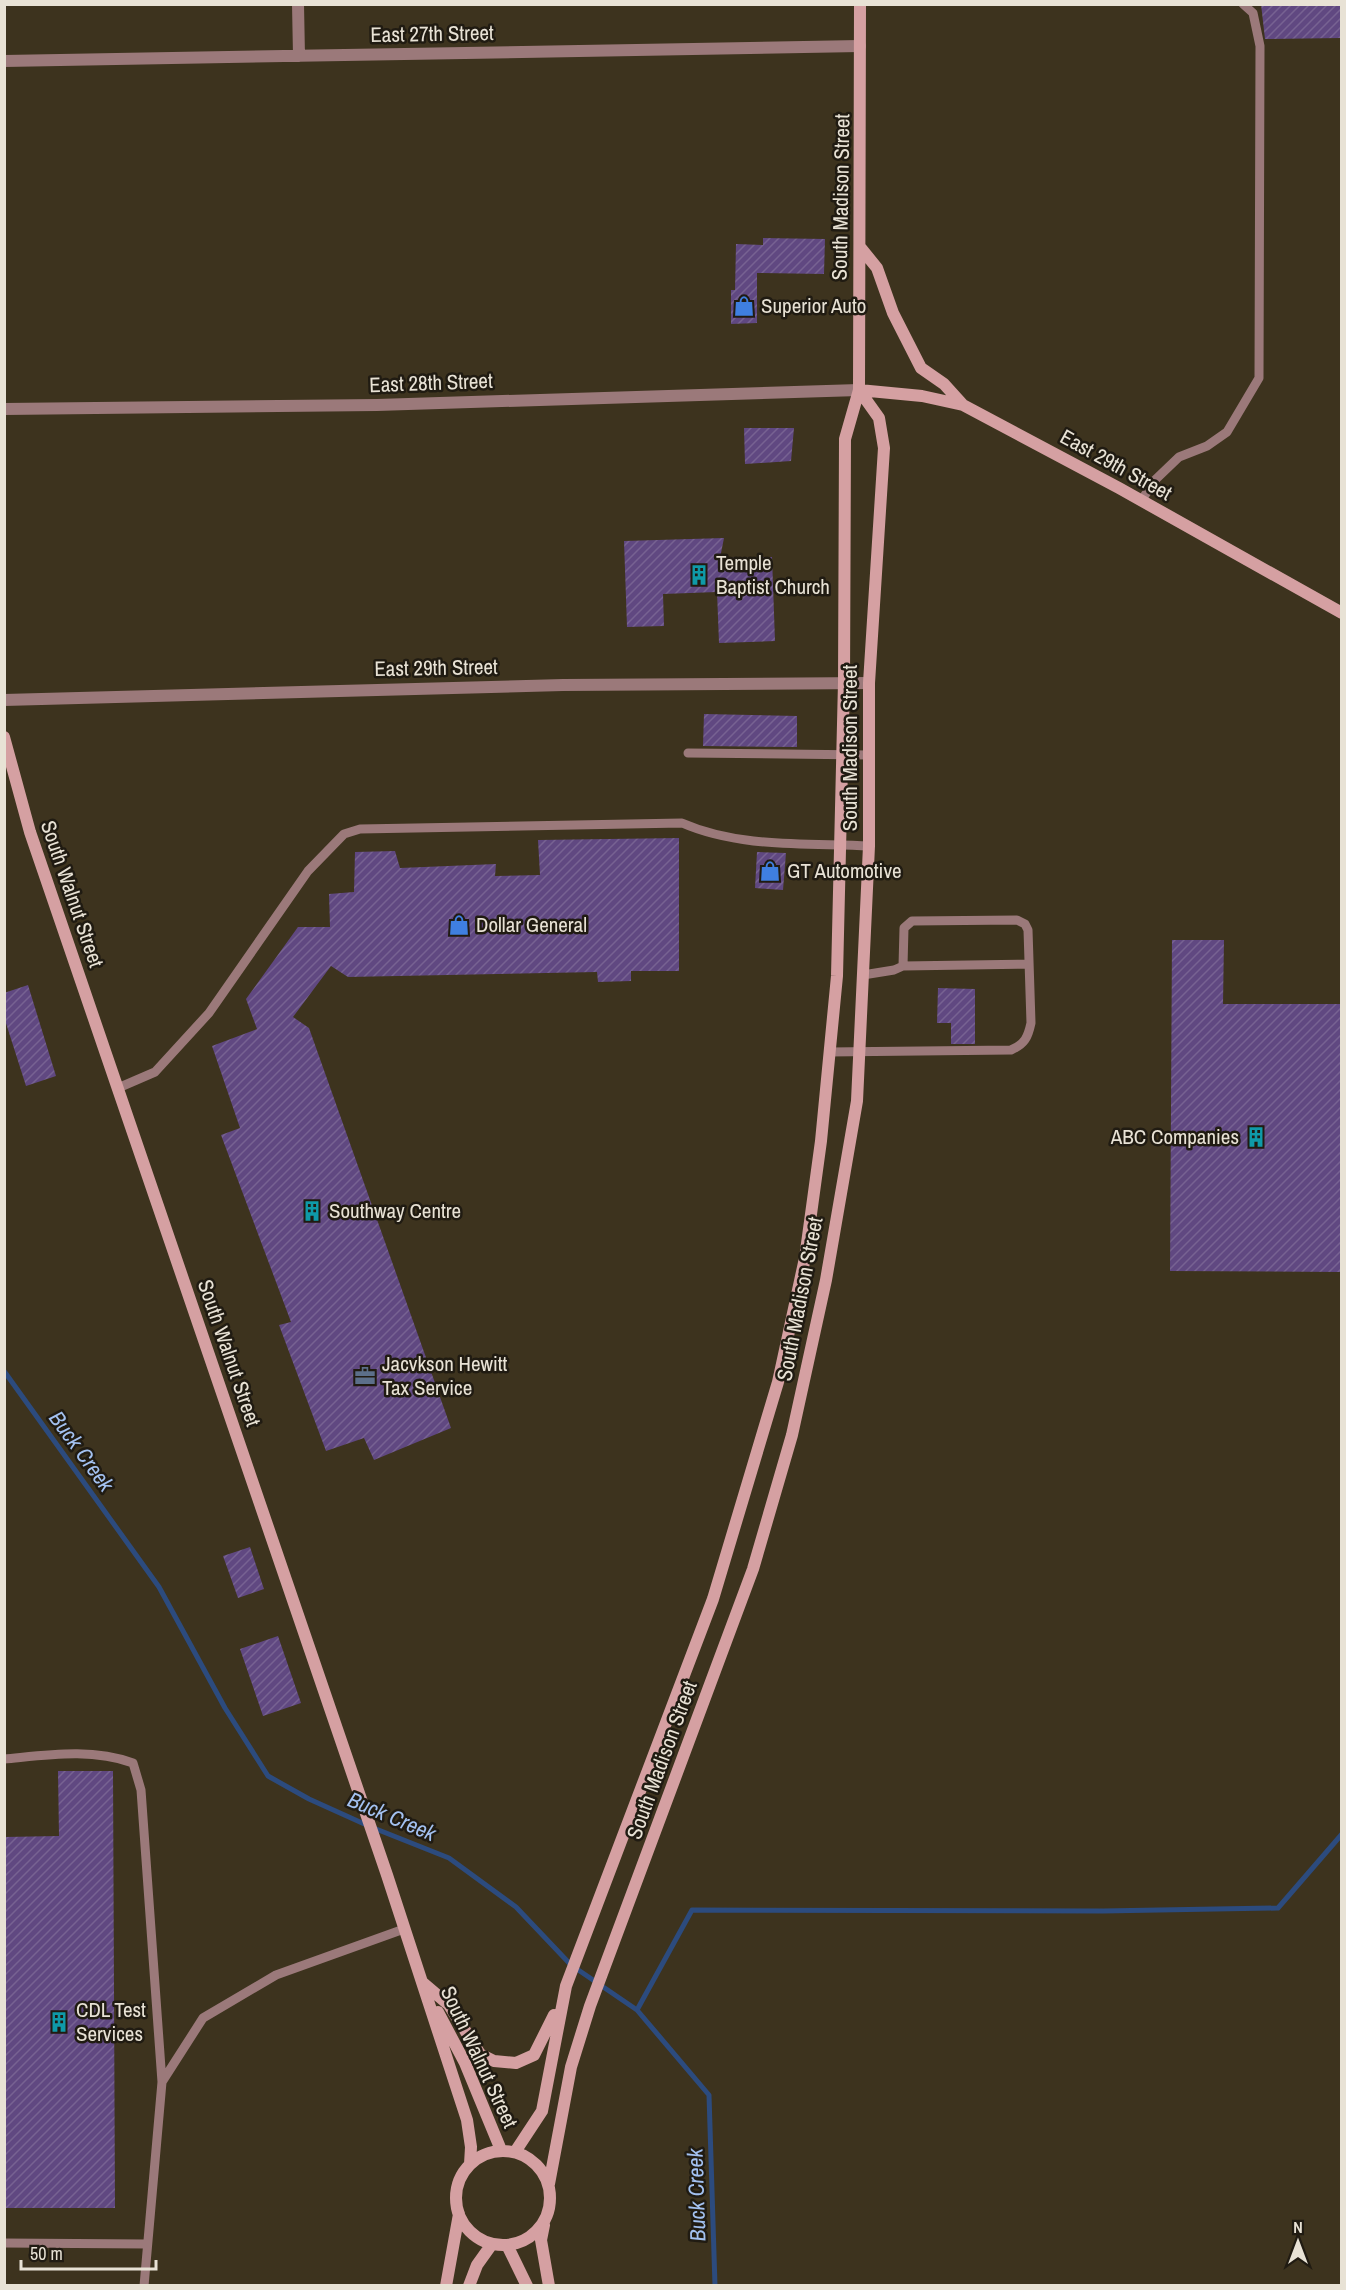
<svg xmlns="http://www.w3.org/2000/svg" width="1346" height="2290" font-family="'Archivo Narrow',sans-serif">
  <defs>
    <pattern id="building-hatch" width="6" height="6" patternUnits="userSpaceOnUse" patternTransform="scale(1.5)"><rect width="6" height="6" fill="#604881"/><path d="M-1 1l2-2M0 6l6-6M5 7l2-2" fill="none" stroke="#776292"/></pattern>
  </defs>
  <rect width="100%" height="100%" fill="#3d331e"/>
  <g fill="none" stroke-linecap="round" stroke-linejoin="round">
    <path stroke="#2c4b7e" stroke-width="5" d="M4 1371 159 1587 225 1708 268 1776 309 1799 371 1827 449 1858 516 1907 571 1965 637 2010 709 2095 715 2286
      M637 2010 692 1910 1103 1911 1278 1908 1342 1834"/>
  </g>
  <path fill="url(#building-hatch)" d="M1261 4H1341V38L1265 39Z
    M763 238 825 239 824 274 757 273V323L731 324V290H735L736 244 763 245Z
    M744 428H794L791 461 745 464Z
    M724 538 720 558 772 557 775 641 719 643 717 592 663 594 664 626 627 627 624 541Z
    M704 714 797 716V747L703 746Z
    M679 838V971H631V981L598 982 597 972 348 977 331 966 293 1017 309 1028 451 1428 374 1460 364 1438 326 1451 279 1325 291 1322 221 1135 240 1128 212 1046 257 1029 246 999 298 927H330L329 894 354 892 355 852 395 851 400 868 496 864 495 876 540 875 538 840Z
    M757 852 786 853 783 890 755 888Z
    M1172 940H1224L1223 1004H1341V1272L1170 1271Z
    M28 985 56 1076 26 1086 4 1017V993Z
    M938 988 975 989V1044H951V1023H937Z
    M250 1547 264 1589 238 1598 223 1556Z
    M278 1636 301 1703 263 1716 240 1649Z
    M58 1771H113L115 2208H4V1837L59 1836Z"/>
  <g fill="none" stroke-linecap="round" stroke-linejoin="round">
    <path stroke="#9b797a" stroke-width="9" d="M1141 501 1155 480 1179 457 1207 446 1227 432 1259 378 1260 46 1253 13 1243 4
      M688 753 869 755
      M903 966 1029 964
      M829 1052 1011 1050C1025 1044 1028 1037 1031 1023L1028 930 1025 924 1017 920 912 921 904 928 903 966 894 970 863 975
      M118 1088 155 1072 209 1013 308 871 344 834 360 829 682 823C739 848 807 843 869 846
      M4 1759C48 1755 91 1748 133 1763L141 1790 162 2082
      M4 2243 147 2244
      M144 2286 162 2082 203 2018 276 1975 404 1929"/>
    <path stroke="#9b797a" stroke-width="12" d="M298 4 299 56
      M4 61 860 46
      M4 409 377 405 859 390
      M4 700 563 685 869 683"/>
    <path stroke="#d5a0a2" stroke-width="12" d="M860 247 877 268 893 313 921 368 944 384 963 405
      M859 390 922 396 963 405 1119 488 1342 613
      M4 737 30 832 387 1875 467 2120 471 2147 470 2164
      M422 1982 449 2005 480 2054 494 2061 516 2063 534 2055 554 2015
      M438 2012 465 2063 501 2150
      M456 2198a47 47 0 1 1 94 0a47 47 0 1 1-94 0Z
      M515 2152 542 2111 566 1986 713 1599 778 1382 805 1258 821 1141 837 976 844 682 845 439 859 390 860 4
      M549 2184 571 2067 590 2006 753 1569 792 1435 826 1280 857 1101 869 846V683L884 448 879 418 859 390
      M544 2225 541 2240 549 2286
      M507 2245 527 2286
      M446 2286 459 2214
      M469 2286 477 2265 492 2244"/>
  </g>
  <defs>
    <g id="shop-bare" transform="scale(1.62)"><path d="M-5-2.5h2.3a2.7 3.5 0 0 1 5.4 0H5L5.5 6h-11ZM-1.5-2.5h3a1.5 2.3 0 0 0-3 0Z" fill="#3f7fe0" stroke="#201b12" stroke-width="2.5" paint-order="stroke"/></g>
    <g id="building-bare" transform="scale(1.62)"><path d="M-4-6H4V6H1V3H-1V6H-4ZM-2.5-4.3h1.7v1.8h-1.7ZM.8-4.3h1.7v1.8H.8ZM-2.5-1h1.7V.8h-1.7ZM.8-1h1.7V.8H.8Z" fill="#0f9aa8" stroke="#201b12" stroke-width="2.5" paint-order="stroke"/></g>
    <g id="office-bare" transform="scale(1.62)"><path d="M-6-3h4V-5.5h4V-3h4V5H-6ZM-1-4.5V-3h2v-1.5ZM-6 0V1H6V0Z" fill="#5c6f8a" stroke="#201b12" stroke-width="2.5" paint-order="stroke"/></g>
  </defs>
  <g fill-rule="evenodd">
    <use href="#shop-bare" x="744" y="306"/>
    <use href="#building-bare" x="699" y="575"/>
    <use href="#shop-bare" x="770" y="871"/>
    <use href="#shop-bare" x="459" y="925"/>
    <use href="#building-bare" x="1256" y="1137"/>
    <use href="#building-bare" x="312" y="1211"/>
    <use href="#office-bare" x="365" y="1376"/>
    <use href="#building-bare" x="59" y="2022"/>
  </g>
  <g text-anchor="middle" stroke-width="5" stroke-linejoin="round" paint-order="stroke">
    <g font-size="21" fill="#e8e2d5" stroke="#201b12">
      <text transform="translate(432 34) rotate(-1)" y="7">East 27th Street</text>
      <text transform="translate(841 197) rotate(-89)" y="7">South Madison Street</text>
      <text transform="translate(431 383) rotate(-2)" y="7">East 28th Street</text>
      <text transform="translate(1116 465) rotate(29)" y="7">East 29th Street</text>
      <text transform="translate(436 668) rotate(-1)" y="7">East 29th Street</text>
      <text transform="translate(850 748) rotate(-90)" y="7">South Madison Street</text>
      <text transform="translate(72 894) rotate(71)" y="7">South Walnut Street</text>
      <text transform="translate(800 1299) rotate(-79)" y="7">South Madison Street</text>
      <text transform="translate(229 1353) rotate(71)" y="7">South Walnut Street</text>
      <text transform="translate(662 1760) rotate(-70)" y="7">South Madison Street</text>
      <text transform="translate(479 2057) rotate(65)" y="7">South Walnut Street</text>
    </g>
    <g font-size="21" fill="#e8e2d5" stroke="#201b12" text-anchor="start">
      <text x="761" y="313">Superior Auto</text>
      <text x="716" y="570">Temple<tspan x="716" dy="24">Baptist Church</tspan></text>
      <text x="787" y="878">GT Automotive</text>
      <text x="476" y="932">Dollar General</text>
      <text x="1239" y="1144" text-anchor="end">ABC Companies</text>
      <text x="329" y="1218">Southway Centre</text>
      <text x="382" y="1371">Jacvkson Hewitt<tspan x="382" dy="24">Tax Service</tspan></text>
      <text x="76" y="2017">CDL Test<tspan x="76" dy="24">Services</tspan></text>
    </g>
    <g font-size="22" font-style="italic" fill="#a3c1f0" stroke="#201b12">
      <text transform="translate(82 1451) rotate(54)" y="8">Buck Creek</text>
      <text transform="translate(392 1816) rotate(23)" y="8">Buck Creek</text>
      <text transform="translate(696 2195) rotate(-92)" y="8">Buck Creek</text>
    </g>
  </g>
  <rect width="1346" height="2290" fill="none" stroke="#e8e2d5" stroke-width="12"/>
  <g transform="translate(1298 2242)" stroke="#201b12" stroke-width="4.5" paint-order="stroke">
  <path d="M0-4.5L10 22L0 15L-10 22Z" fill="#e8e2d5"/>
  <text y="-9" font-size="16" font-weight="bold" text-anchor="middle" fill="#e8e2d5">N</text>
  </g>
  <path d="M21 2260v9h135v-9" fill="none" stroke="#e8e2d5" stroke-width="3"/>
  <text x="30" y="2260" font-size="18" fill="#e8e2d5" stroke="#201b12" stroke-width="4.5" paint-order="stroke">50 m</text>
</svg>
